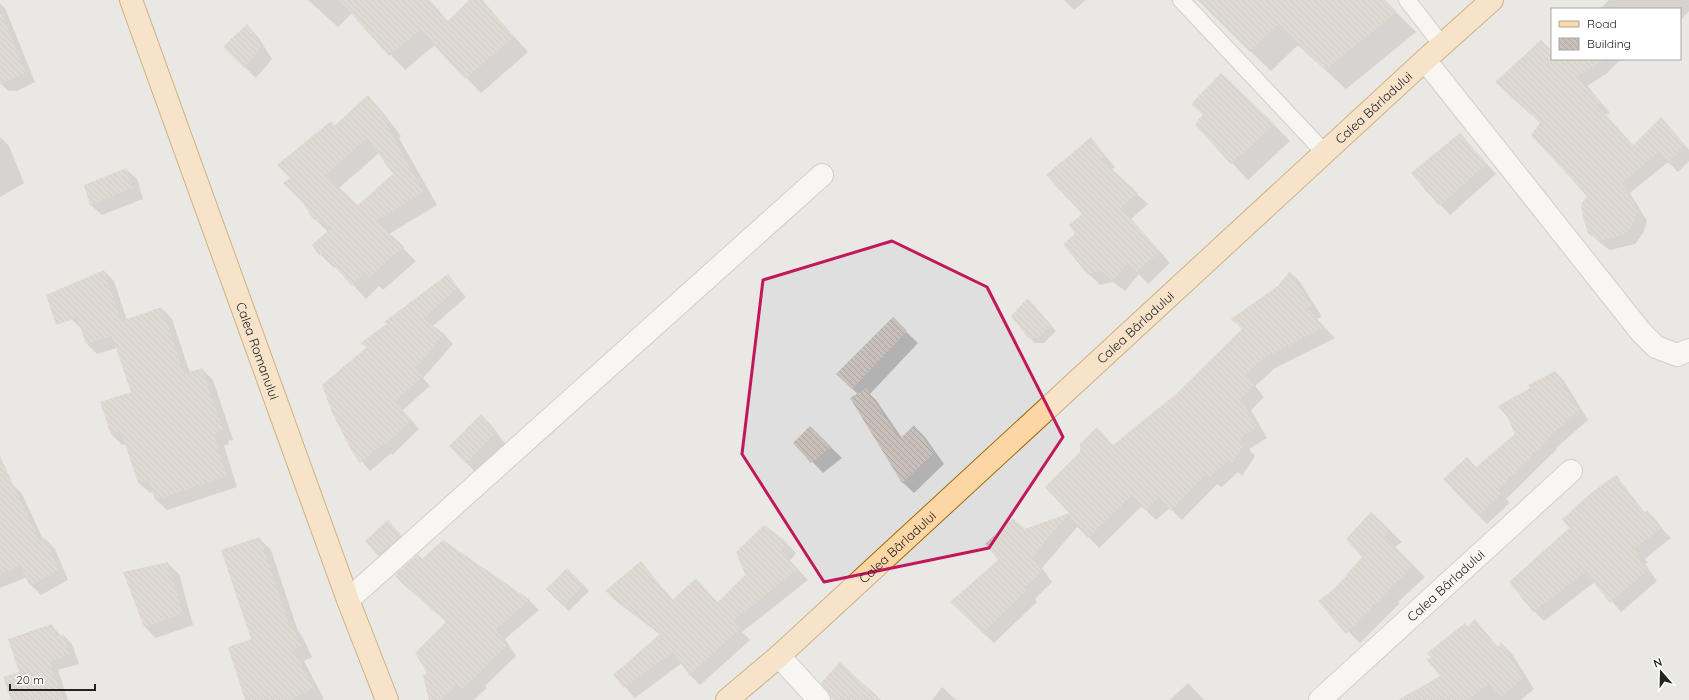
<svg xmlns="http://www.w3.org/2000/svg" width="1689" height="700" font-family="Quicksand,sans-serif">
  <defs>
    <pattern id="building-back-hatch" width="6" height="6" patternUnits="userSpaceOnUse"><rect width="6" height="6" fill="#c7bfb8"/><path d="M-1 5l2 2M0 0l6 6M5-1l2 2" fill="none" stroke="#aba49e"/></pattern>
  </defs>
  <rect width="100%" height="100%" fill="#f2efe9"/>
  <path fill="#e0dfdf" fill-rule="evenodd" d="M0 0H1689V700H0ZM1552 9H1680V59H1552Z"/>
  <path fill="#0003" fill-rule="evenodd" d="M308 0H430L448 22 470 0H482L528 52 481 93 435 45 405 70 352 13 338 27Z
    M1064 0H1086L1074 10Z
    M1198 0H1384L1416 32 1346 89 1298 45 1271 71Z
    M1609 0H1689V11L1681 20 1680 9H1600Z
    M0 4 5 8 35 82 17 91H8L0 83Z
    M247 25 258 37 272 59 256 78 224 47Z
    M1552 50V59H1621L1606 74 1587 86 1610 113 1606 115 1633 146 1670 128 1689 150V161L1678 172 1668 162 1630 193 1647 221 1643 233 1635 244 1610 250 1599 242 1589 232 1588 196 1541 124 1550 51Z
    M368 96 381 110 401 136 399 138 437 205 389 234 416 261 383 290 379 286 366 299 336 266 334 268 320 254 328 232 313 217 291 178 335 127ZM379 153 395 174 358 206 339 188Z
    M1192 104 1274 125 1290 141 1248 180 1196 125 1203 115Z
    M1460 134 1496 174 1450 215 1412 173Z
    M0 137 9 146 24 183 0 197Z
    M1091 139 1115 167 1111 170 1148 204 1131 219 1170 263 1148 284 1139 274 1125 291 1113 282 1100 285 1089 274 1076 235 1083 214Z
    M126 169 137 179 143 199 102 215 91 205 85 185Z
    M104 271 114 281 127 320 162 308 172 319 190 373 202 369 213 380 233 440 228 441 229 444 224 446 237 487 167 510 156 500 154 492 150 493 139 483 126 444 122 445 112 435 101 403 132 392 117 348 97 354 87 344 82 329 72 320 58 290Z
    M1290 272 1300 282 1322 317 1316 319 1335 338 1275 368 1255 386 1264 397 1251 410 1267 438 1249 449 1255 456 1242 476 1238 472 1222 487 1217 484 1182 520 1170 508 1156 520 1142 506 1099 548 1078 526 1042 568 1052 582 1035 599 1037 602 994 643 962 613 1000 560 1025 530 1070 514 1113 446 1177 395 1243 329Z
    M447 275 466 297 432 327 445 335 453 344 423 378 430 386 403 410 419 429 392 455 391 453 370 471 354 452 367 348 362 343 388 325Z
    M1033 305 1056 331 1044 343H1035L1029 337Z
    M893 319 918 343 870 394 876 400 902 438 914 426 925 437 944 464 914 493 903 483 851 399 858 394 848 385Z
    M1555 372 1564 381 1588 420 1556 448 1557 449 1506 499 1510 503 1487 524 1478 515 1476 468 1516 434 1532 388Z
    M481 415 492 426 506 445 478 475 451 446Z
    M810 427 842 458 823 473 795 443Z
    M1615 477 1625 487 1645 513 1647 511 1657 521 1663 530 1671 538 1645 559 1648 563 1645 564 1657 581 1621 612 1595 582 1544 621 1534 611 1570 528Z
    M12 484 22 494 43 539H45L55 549 68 580 41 595 31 585 27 577 0 588V490Z
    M1371 513 1402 542 1395 547 1425 577 1398 602 1400 603 1360 643 1349 632 1323 599 1336 588 1364 557Z
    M394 527 406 541 384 561 366 541Z
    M259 538 271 550 298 631 302 636 312 657 304 661 324 699 322 700H246Z
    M786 543 796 553 790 561 808 580 742 632 750 640 700 685 690 675 682 663 635 698 625 687 661 635 616 601 606 591 641 563 673 600 706 590 718 603Z
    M423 560 529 600 539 610 505 639 516 656 485 686 487 688 474 700H430L428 673 447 622 403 583Z
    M167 563 179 574 193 625 156 638 145 627Z
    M567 569 589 591 569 611 547 589Z
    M1475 621 1499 648 1501 643 1512 654 1534 689 1521 700H1401L1442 676 1433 658 1465 624 1469 628Z
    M51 625 61 636 63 635 72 644 79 664 58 670 68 700H12L20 673Z
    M1188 683 1204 700H1170Z
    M942 687 956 700H932Z"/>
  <path fill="url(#building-back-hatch)" fill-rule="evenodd" d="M339 0H429L447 22 469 0H482L514 37 465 79 420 30 389 56Z
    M1197 0H1385L1397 12 1325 70 1277 25 1250 52Z
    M1 11 26 73 0 84V12Z
    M247 24 262 47 244 68 223 47Z
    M1541 40 1552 51V59H1606L1578 76 1602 103 1597 105 1633 145 1661 117 1685 145 1668 163 1659 152 1622 183 1638 210 1634 223 1626 234 1599 241 1588 233 1583 217 1581 204 1587 196 1531 135 1540 123 1495 82Z
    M1221 73 1275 124 1231 164 1195 125 1203 114 1191 104Z
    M368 95 388 122 386 124 424 192 376 221 404 247 369 277 365 273 352 286 323 253 319 255 312 245 332 227 312 218 303 203 283 183 290 178 277 165 331 121 334 126ZM367 138 393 174 358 205 326 175Z
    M1460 133 1487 164 1439 206 1411 173Z
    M1091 137 1105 155 1101 159 1138 193 1121 208 1160 251 1136 273 1128 263 1113 281 1101 271 1088 275 1063 244 1075 234 1069 225 1082 214 1046 175Z
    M126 168 133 188 90 205 84 185Z
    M104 270 121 321 162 307 184 374 202 368 223 429 218 431 219 434 214 435 227 476 155 500 149 480 138 483 121 432 111 435 100 402 131 392 112 336 86 344 77 318 56 325 46 295Z
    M1290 271 1312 306 1307 308 1325 327 1264 358 1245 375 1254 385 1241 399 1257 427 1240 438 1245 445 1230 466 1228 461 1210 477 1206 474 1171 511 1160 497 1145 510 1132 495 1088 538 1067 516 1032 557 1042 571 1025 588 1027 590 983 633 950 602 998 560 985 544 1013 518 1025 529 1069 513 1045 487 1080 452V444L1097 427 1113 445 1176 394 1242 329 1231 319 1279 285Z
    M448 274 458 288 423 319 445 334 415 368 423 376 395 401 411 420 383 447V444L360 463 353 453 333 415 322 385 367 347 360 343 387 324 384 322Z
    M1028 298 1051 325 1038 338H1028L1011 316Z
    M893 317 907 331 852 389 836 374Z
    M1555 371 1579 410 1548 438 1549 439 1498 490 1502 493 1478 516 1443 479 1467 457 1476 467 1515 434 1506 415 1498 406 1530 388 1528 385Z
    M866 388 900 439 914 425 934 453 902 483 850 398Z
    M481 414 495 433 466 464 449 446Z
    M810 426 831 447 811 463 793 443Z
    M0 456 39 540 45 538 59 570 30 586 20 566 0 574Z
    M1616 475 1644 513 1647 510 1653 519 1662 528 1635 548 1639 553 1636 554 1647 571 1610 603 1585 572 1533 612 1509 582 1569 528 1562 519 1591 493Z
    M1371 512 1391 531 1384 536 1414 566 1388 590 1389 591 1346 634 1318 601 1335 588 1362 557 1346 539Z
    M388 520 401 535 378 556 365 541Z
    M764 525 787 542 781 550 798 569 733 621 740 629 689 675 673 652 624 688 613 675 661 633 605 591 641 561 672 600 696 578 717 603 745 575 736 552Z
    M260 537 289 624 291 623 302 646 294 650 313 688 289 700H245L228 647 251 639 221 550Z
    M443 540 530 600 496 629 507 645 462 690 457 684 440 700H429L423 676 427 673 415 653 446 622 402 583 395 575 418 554 422 559Z
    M168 562 183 614 144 627 123 572Z
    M567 568 584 585 563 606 546 589Z
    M1475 619 1498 648 1501 642 1524 678 1501 696 1490 684 1467 700H1398L1440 676 1426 659 1431 657 1427 653 1465 623 1467 628Z
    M52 624 56 637 63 634 70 655 50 662 63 700H11L3 677 19 672 8 639Z
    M840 662 881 700H834L831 698 828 692 821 683Z"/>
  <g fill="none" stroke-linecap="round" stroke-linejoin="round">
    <g stroke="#a9a9a9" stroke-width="18">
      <path id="lane" d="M1181 0 1325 153
        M1407 0 1442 45"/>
    </g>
    <g stroke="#a9a9a9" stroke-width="24">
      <g id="street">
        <path d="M1425 60 1641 332 1656 347 1677 355 1689 350"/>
        <path d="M348 600 822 175"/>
        <path d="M779 656 819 700"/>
        <path id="s1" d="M1320 700 1571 471"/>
      </g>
    </g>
    <g stroke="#a06b00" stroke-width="24">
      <g id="primary">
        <path id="s2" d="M131 0 348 600 387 700"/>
        <path id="s3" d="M727 700 779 656 1425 60 1492 0"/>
      </g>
    </g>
    <use href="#lane" stroke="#fff" stroke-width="16"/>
    <use href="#street" stroke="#fff" stroke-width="22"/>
    <use href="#primary" stroke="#fcd6a4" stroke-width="22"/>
  </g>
  <path d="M0 0H1689V700H0ZM892 241 987 287 1063 437 989 548 824 582 742 454 763 280Z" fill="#f2efe9" fill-opacity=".55" fill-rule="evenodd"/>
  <path fill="none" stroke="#c2185b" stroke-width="3" stroke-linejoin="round" d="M892 241 987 287 1063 437 989 548 824 582 742 454 763 280Z"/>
  <g text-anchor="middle" stroke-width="3.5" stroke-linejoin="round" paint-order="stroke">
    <g font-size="13" fill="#222" stroke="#fff">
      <text dy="5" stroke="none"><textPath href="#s3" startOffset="877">Calea Bârladului</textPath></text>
      <text dy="5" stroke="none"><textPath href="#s3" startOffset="553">Calea Bârladului</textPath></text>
      <text dy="5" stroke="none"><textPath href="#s2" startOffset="373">Calea Romanului</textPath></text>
      <text dy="5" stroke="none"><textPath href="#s3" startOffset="229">Calea Bârladului</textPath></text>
      <text dy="5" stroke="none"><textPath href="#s1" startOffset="170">Calea Bârladului</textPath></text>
    </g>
  </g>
  <rect x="1551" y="8" width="130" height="52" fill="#ffffff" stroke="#a7a7a7"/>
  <rect x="1559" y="21" width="20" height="6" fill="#fcd6a4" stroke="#a7a7a7"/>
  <text x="1587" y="28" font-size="12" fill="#222222">Road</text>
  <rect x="1559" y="38" width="20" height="12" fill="url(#building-back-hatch)" stroke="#a7a7a7"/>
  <text x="1587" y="48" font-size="12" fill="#222222">Building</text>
  <g transform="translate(1661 672) rotate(340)" stroke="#ffffff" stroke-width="3" paint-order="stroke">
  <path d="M0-3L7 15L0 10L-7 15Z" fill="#222222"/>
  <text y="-6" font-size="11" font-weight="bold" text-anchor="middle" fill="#222222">N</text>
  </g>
  <path d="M10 684v6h85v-6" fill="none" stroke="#222222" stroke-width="2"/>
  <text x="16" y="684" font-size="12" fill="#222222" stroke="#ffffff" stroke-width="3" paint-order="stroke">20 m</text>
</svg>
